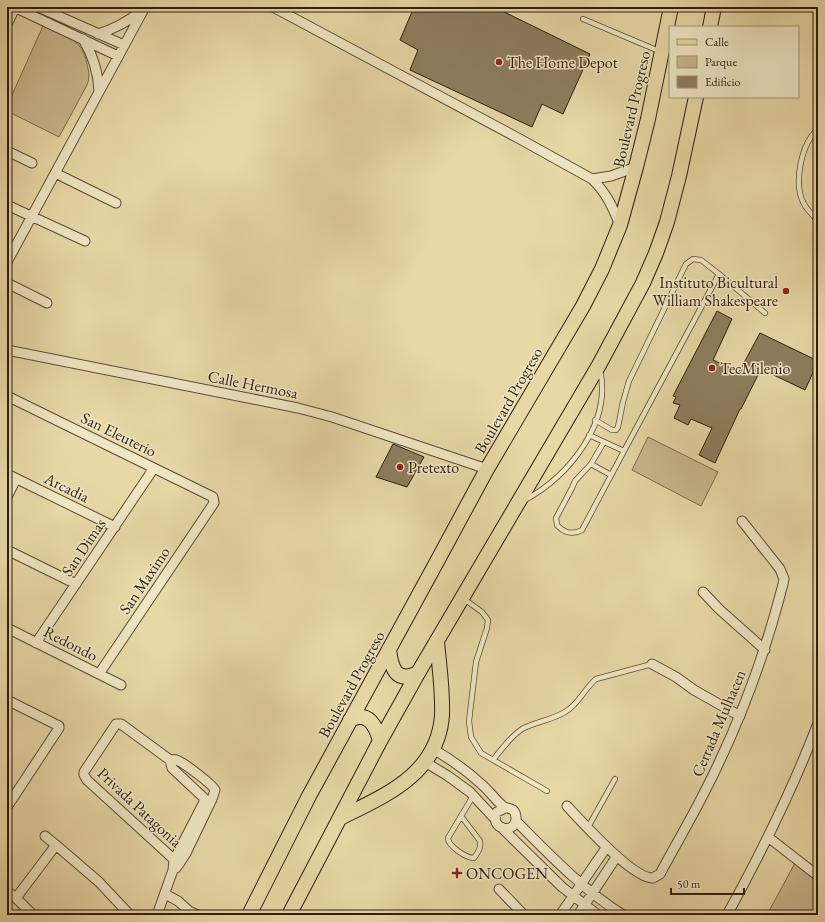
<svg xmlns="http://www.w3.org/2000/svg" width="825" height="922" font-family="'EB Garamond',serif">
  <rect width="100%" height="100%" fill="#e7d8a5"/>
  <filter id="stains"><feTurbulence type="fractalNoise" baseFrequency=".005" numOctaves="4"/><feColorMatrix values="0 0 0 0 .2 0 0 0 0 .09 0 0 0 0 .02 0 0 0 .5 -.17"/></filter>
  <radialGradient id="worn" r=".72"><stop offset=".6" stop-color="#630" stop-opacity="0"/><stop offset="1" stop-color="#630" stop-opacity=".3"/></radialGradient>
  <path fill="#c8b88c" stroke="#7b6a50" d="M43 26C64 34 82 38 87 64 89 72 90 78 87 85L59 137 7 111V106Z
    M648 437 718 472 701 506 632 470Z
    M796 861 818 878V915H767Z"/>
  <path fill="#8e7e5f" stroke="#2e1d13" d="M414 7H494L590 54 563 114 542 104 532 127 410 70 418 50 400 40Z
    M717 311 732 319 713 360 739 372 760 333 818 361V362L805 390 761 369 741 409H740L715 463 699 455 712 428 691 419 688 425 674 418 680 405 673 403 676 397 673 396Z
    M393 444 424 457 407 487 376 477Z"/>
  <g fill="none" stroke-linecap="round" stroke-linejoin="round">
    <g stroke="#5c4c38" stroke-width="6">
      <path id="lane" d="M583 19 659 51
        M818 129C801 144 793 184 804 204 807 210 814 216 818 221
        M719 274 765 313
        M589 435 624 451 719 274 701 260 693 259 686 264 629 381 623 402 618 427 616 430H612L595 420
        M604 442 591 464 575 481 572 488 556 518 557 525C564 533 573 535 582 530L624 451
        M591 464 611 475
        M525 500C569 476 612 423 600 370
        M464 599 482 612 488 620 487 628 476 662 469 721 471 737 481 753 547 791
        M493 760C501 750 510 737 522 729 535 722 552 720 565 712 579 704 584 689 596 679L652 664
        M461 816 480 841C481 849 478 852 474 858 466 858 448 846 448 838L473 796
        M587 829 615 779"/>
    </g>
    <g stroke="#5c4c38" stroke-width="11">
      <path id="street" d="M14 7 118 56
        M38 7 124 45
        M273 7 518 138 592 179C606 192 613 208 620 225
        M7 24 15 8
        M98 34C114 29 127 22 140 12
        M83 39C93 55 98 72 99 91
        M7 151 32 163
        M55 173 116 203
        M592 179 611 176 636 167
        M7 205 85 241
        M7 262 145 7
        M7 283 47 303
        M7 350 298 408 332 417 487 469
        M7 396 213 497 214 503 99 674
        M7 474 115 527
        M7 497 16 479
        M7 550 76 584
        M703 592 719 609 765 650
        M7 628 121 685
        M36 643 154 468
        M652 664 676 677 694 690 740 716
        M7 700 59 726V728L7 807
        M433 749C450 759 466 770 480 783 489 790 495 800 504 807 507 808 510 808 513 810 515 812 516 815 516 818 517 835 488 830 497 812L505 808
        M170 760 172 768 204 798
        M425 762 448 776 470 792 495 819
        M567 806C581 821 633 879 653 878L660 874C675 846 691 819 705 791 739 725 765 655 783 584L784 579 780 569 742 521
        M516 821C550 855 582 889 623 915
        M503 829 562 887 598 915
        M45 836 56 845
        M768 837 818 876
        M179 864 87 780 84 775V772L116 724H121L170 760C172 760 174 759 176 760 182 761 213 785 215 790
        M176 868 179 864 186 853 212 799 215 790
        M499 889 524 915
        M7 891 16 898
        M165 894 178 901 189 911 198 915
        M33 915 16 898 56 845 99 882 130 915
        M157 915 173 870 174 860 204 802V798
        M560 915 606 848
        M578 915 617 856
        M727 915C761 853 793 789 818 723"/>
    </g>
    <g stroke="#2e1d13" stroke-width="16">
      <path id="primary" d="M710 27 714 7
        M389 649C391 668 396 684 418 673
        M350 720C368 710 376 726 380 741
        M340 818C386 795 438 774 442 715 443 690 439 665 437 641
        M249 915 309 796 434 567 487 469 583 306 602 269 620 225 636 167 648 119 671 7
        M289 915 380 741 418 673 599 365 643 283 656 253 667 222 679 176 696 97"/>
    </g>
    <use href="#lane" stroke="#efe6c4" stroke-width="4.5"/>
    <use href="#street" stroke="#efe6c4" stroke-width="9"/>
    <use href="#primary" stroke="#e7d8a5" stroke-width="14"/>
  </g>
  <g fill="#8f2418" stroke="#efe6c4" stroke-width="1.5">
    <circle cx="499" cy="62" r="4"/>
    <circle cx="786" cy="291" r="4"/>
    <circle cx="712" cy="368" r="4"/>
    <circle cx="400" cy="467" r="4"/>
    <path d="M455 867h4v4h4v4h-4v4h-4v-4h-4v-4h4z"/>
  </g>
  <g text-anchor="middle" stroke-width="3" stroke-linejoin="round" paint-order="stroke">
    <g font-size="16" fill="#2e1d13" stroke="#efe6c4" text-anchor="start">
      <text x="507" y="68">The Home Depot</text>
      <text x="778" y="288" text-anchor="end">Instituto Bicultural<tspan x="778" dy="18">William Shakespeare</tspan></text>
      <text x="720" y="374">TecMilenio</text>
      <text x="408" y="473">Pretexto</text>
      <text x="466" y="879">ONCOGEN</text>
    </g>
    <g font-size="16" fill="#2e1d13" stroke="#efe6c4">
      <text transform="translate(631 109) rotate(-77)" y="6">Boulevard Progreso</text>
      <text transform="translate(253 384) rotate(11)" y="6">Calle Hermosa</text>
      <text transform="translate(508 400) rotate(-60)" y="6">Boulevard Progreso</text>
      <text transform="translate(119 434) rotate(26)" y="6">San Eleuterio</text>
      <text transform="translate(67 487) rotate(26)" y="6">Arcadia</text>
      <text transform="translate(83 547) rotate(-56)" y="6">San Dimas</text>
      <text transform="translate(144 580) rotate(-56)" y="6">San Maximo</text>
      <text transform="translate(71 643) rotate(27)" y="6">Redondo</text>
      <text transform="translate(351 684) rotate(-61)" y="6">Boulevard Progreso</text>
      <text transform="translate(718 723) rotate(-67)" y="6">Cerrada Mulhacen</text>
      <text transform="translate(140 807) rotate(43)" y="6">Privada Patagonia</text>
    </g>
  </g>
  <rect width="825" height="922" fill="none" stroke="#e7d8a5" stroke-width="24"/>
  <rect x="8" y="8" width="809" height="906" fill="none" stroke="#2e1d13" stroke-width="2"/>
  <rect x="12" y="12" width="801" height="898" fill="none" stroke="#2e1d13"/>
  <rect x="669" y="26" width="130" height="72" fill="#efe6c4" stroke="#a2967d"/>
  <rect x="677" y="39" width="20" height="6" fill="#e7d8a5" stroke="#a2967d"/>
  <text x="705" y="46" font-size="12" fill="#2e1d13">Calle</text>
  <rect x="677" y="56" width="20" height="12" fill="#c8b88c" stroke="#a2967d"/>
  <text x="705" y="66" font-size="12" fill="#2e1d13">Parque</text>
  <rect x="677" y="76" width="20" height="12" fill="#8e7e5f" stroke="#a2967d"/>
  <text x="705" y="86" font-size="12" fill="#2e1d13">Edificio</text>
  <path d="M671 888v6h73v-6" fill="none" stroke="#2e1d13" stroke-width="2"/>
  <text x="677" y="888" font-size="12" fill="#2e1d13" stroke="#efe6c4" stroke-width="3" paint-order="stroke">50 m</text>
  <rect width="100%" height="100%" filter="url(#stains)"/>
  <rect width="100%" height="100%" fill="url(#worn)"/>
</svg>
